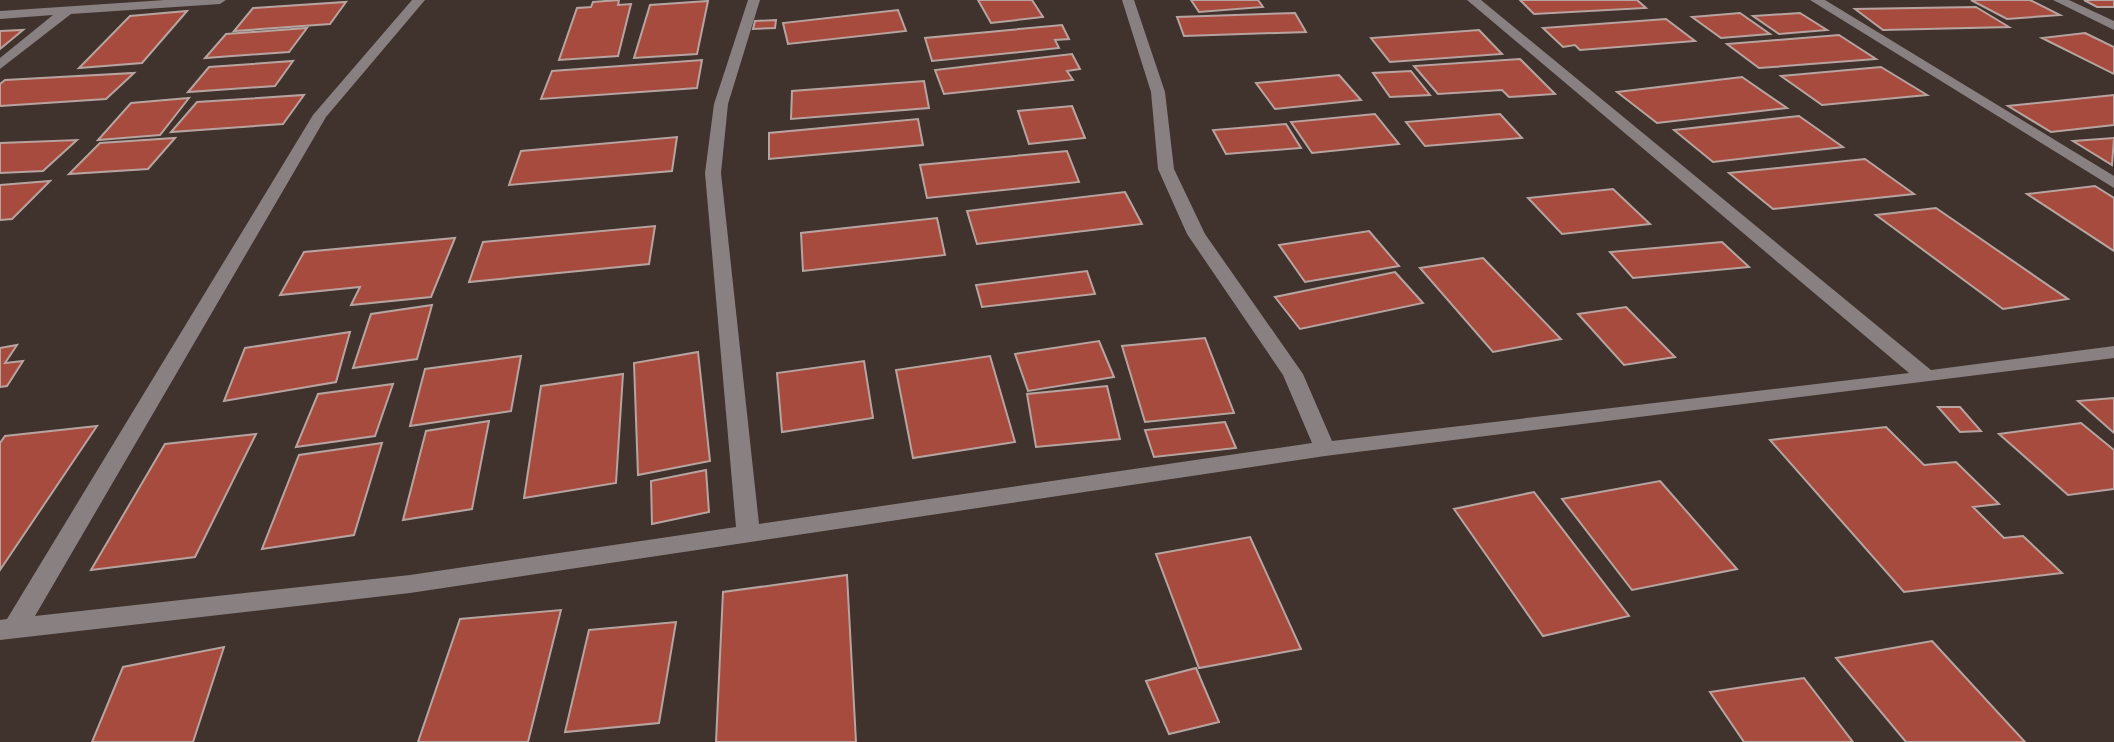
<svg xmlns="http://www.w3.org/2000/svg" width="2114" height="742" font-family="'Work Sans',sans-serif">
  <rect width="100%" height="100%" fill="#40322c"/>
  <path fill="#a74b3e" stroke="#b7a4a0" stroke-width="2" d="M619 0 618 5 631 4 618 56 559 60 577 8 591 7 593 2Z
    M978 0H1032L1043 17 991 23Z
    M1191 0H1258L1263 7 1199 12Z
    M1520 0H1637L1646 8 1534 14Z
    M1971 0H2030L2060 15 2007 19Z
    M2084 0H2114V7H2097Z
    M708 1 697 54 634 58 650 5Z
    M346 2 330 24 234 31 253 8Z
    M1976 7 2009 27 1883 30 1855 9Z
    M898 10 906 31 788 44 783 23Z
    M187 11 142 63 79 68 130 16Z
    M1295 13 1306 32 1184 36 1177 17Z
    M1740 13 1770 34 1721 38 1692 17Z
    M1800 13 1827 30 1779 34 1753 16Z
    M1666 19 1695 41 1580 50 1575 45 1563 47 1543 28Z
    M776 20 775 28 753 29 755 21Z
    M1062 25 1069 39 1055 40 1059 48 932 61 925 38Z
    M307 28 289 52 205 58 226 34Z
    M23 30 0 49V31Z
    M1479 30 1502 54 1390 62 1371 38Z
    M2085 33 2114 47V74L2042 38Z
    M1839 35 1876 59 1759 68 1727 44Z
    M1072 54 1080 69 1067 71 1073 80 944 94 935 70Z
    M1520 59 1555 94 1509 97 1502 90 1438 94 1414 66Z
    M702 60 697 88 541 99 552 71Z
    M293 61 275 86 188 92 209 67Z
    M1881 67 1927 95 1822 105 1781 76Z
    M1411 71 1430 95 1390 97 1373 73Z
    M134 73 106 99 0 106V84L5 80Z
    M1339 75 1361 100 1275 109 1256 83Z
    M1742 77 1787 108 1657 123 1617 92Z
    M924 81 929 108 791 119 792 91Z
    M304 95 283 124 171 132 197 102Z
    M2114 95V125L2051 132 2008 106Z
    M189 98 160 135 98 140 131 103Z
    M1072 106 1085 138 1029 144 1018 111Z
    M1375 114 1399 144 1312 153 1291 122Z
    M1500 114 1522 138 1425 146 1406 122Z
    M1799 116 1843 147 1713 162 1674 130Z
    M918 119 923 145 769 159V133Z
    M1286 124 1301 148 1226 154 1213 130Z
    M677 137 672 171 509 185 521 151Z
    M175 138 148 169 69 174 100 143Z
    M2114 138 2112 165 2073 141Z
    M77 140 43 171 0 173V143Z
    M1067 151 1079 182 927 198 920 165Z
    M1865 159 1914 194 1773 209 1729 173Z
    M50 181 12 219 0 220V185Z
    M2095 186 2114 198V251L2027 194Z
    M1613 189 1650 224 1562 234 1528 198Z
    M1125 192 1142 224 977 244 967 211Z
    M1936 208 2068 299 2003 309 1876 215Z
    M937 218 945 255 803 271 801 233Z
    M655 226 649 264 469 282 483 242Z
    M1369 231 1399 266 1305 282 1279 245Z
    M455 238 431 297 351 305 360 287 280 295 304 252Z
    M1722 242 1749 267 1633 278 1610 252Z
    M1483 258 1561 339 1493 352 1420 268Z
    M1087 271 1095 294 982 307 976 285Z
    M1395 272 1423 303 1300 329 1275 297Z
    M432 305 417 359 353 368 371 314Z
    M1626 307 1675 357 1624 365 1578 314Z
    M350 332 336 382 224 401 245 348Z
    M1205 338 1234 413 1145 422 1122 346Z
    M1099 341 1114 377 1028 391 1015 354Z
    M17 345 5 363 23 361 7 386 0 387V348Z
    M698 352 710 461 638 475 634 363Z
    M521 356 511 411 410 426 425 369Z
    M990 356 1015 442 913 458 896 370Z
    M864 361 873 418 782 432 777 373Z
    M623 374 616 483 524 498 541 386Z
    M393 384 375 436 296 447 318 394Z
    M1107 386 1120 439 1036 447 1027 394Z
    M2114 398V433L2078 401Z
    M1938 407H1960L1981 431 1960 432Z
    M489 421 472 509 403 520 426 431Z
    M1225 422 1236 448 1154 457 1145 430Z
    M2081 423 2114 450V489L2068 495 1999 434Z
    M97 426 0 570V443L5 436Z
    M1886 427 1924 465 1956 462 1999 504 1973 507 2004 538 2023 536 2062 573 1904 592 1770 440Z
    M256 434 195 557 91 570 165 444Z
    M382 443 354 535 262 549 299 455Z
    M706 470 709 512 652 524 651 481Z
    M1660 481 1737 569 1632 590 1562 499Z
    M1534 492 1629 616 1543 636 1454 509Z
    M1250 537 1301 649 1199 668 1156 554Z
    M847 575 856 742H716L723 592Z
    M561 610 528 742H418L460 619Z
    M676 622 659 723 565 732 589 630Z
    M1932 641 2025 742H1906L1836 658Z
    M224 647 193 742H92L123 667Z
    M1196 668 1219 722 1169 734 1146 681Z
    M1804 678 1853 742H1744L1710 692Z"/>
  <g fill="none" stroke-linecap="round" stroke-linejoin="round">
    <path fill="#888081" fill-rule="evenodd" d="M165 0H226L220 4 71 14 0 69V58L53 15 0 19V11Z
      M412 0H425L326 117 35 616 410 575 736 527 705 173 714 104 748 0H760L728 104 721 173 759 524 1312 443 1283 375 1187 234 1158 169 1151 92 1122 0H1134L1165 92 1174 169 1205 234 1303 374 1332 441 1909 373 1467 0H1481L1931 370 2114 346V358L1325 456 410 593 0 640V620L7 619 313 115Z
      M1810 0H1825L2114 176V188Z
      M2053 0H2069L2114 21V30Z"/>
  </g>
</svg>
